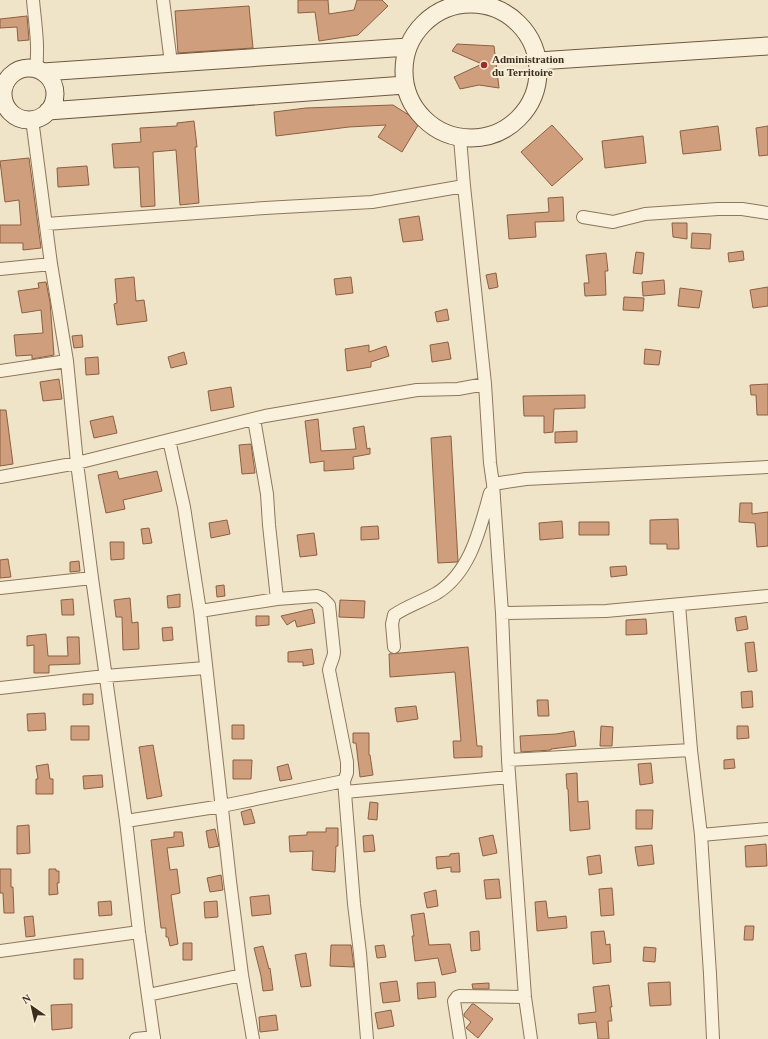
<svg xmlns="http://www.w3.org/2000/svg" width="768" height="1039" font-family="Georgia,serif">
  <rect width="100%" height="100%" fill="#f0e4c8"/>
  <path fill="#cf9f7d" stroke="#8d5f41" d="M298 0H328L329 14 354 10 357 0H382L388 6 358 35 319 41 315 12 298 13Z
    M249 6 253 48 178 53 175 11Z
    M27 16 29 40 18 41 17 27 0 28V19Z
    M457 44 494 46 499 88 479 85 460 89 454 77 482 64 452 51Z
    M393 105 420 122 402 152 378 137 386 125 349 127 276 136 274 112 306 108Z
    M194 121 197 147H195L199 203 180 205 176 150 153 152 155 206 141 207 139 167 114 168 112 144 141 142 140 128 177 126V123Z
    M552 125 583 159 552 186 521 152Z
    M718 126 721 150 683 154 680 131Z
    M768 126V155L759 156 756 128Z
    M643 136 646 163 605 168 602 141Z
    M29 158 41 248 23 250V243H0V225H21L19 200 5 202 0 161Z
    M87 166 89 185 58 187 57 168Z
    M563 197 564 221 535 222 536 237 509 239 507 215 549 212 548 198Z
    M419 216 423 240 403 242 399 219Z
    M672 223H687V239L673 237Z
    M692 233 711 234 710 249 691 248Z
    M743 251 744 260 729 262 728 253Z
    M636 252 644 253 642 274 633 273Z
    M606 253 608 271H605L606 295 585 296 584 283H589L586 255Z
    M496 273 498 287 489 289 486 275Z
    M134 277 136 301 144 300 147 321 117 325 114 304 117 303 115 279Z
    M351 277 353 293 336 295 334 279Z
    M664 280 665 294 643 296 642 282Z
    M46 282 50 302 54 355 32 359V355L16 356 14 335 43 333 41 310 22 313 18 291 39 288 38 283Z
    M768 287V306L753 308 750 290Z
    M680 288 702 291 699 308 678 306Z
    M624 297 644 298 643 311 623 310Z
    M447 309 449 320 437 322 435 312Z
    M82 335 83 347 74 348 72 336Z
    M448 342 451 359 432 362 430 345Z
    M369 345V352L386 346 389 356 371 362V367L347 371 345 349Z
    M645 349 661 351 659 365 644 364Z
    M184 352 187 364 171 368 168 357Z
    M98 357 99 374 86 375 85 358Z
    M59 379 62 399 43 401 40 382Z
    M768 384V415H757L756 395H751L750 385Z
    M231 387 234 407 211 411 208 391Z
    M585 395V408L554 409 553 432 544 433V416H524L523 396Z
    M0 410H6L13 464 0 466Z
    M113 416 117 433 94 438 90 421Z
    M318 419 321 451 356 449 353 428 364 426 367 449 370 448V454L353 457 354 469 324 471V461L310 463 305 421Z
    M577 431V442L555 443V432Z
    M451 436 458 561 457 562 438 563 431 438Z
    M251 444 255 473 242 474 239 445Z
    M117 471 119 479 157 471 162 491 123 500 125 509 106 513 98 475Z
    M740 503H752V514L768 512V546L757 547 755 523 739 522Z
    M678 519 679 549H667V544H650V520Z
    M227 520 230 534 211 538 209 523Z
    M562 521 563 538 540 540 539 523Z
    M579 522H609V535H579Z
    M378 526 379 539 361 540V527Z
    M149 528 152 543 143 544 141 529Z
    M314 533 317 555 300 557 297 535Z
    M110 542H124V559L111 560Z
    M8 559 11 577 0 578V560Z
    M79 561 80 571 70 572V562Z
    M626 566 627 575 611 577 610 567Z
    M224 585 225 596 217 597 216 586Z
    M180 594V607L168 608 167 596Z
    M130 598 132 623 138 622 139 649 123 650 122 617H116L114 600Z
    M73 599 74 615H62L61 600Z
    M340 600 365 601 364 618 339 617Z
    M312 609 315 623 297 627 295 620 287 625 281 616Z
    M256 616H269V625L256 626Z
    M746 616 748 629 737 631 735 618Z
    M646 619 647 634 626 635V620Z
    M172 627 173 640 163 641 162 628Z
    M46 634 48 656H68L67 637H79L80 664 49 665V673H34V645L27 646V636Z
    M754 642 757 671 748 672 745 643Z
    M468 647 477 746H482V757L454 758 453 741H461L455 672 390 677 389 654Z
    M312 649 314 664 303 666V662H288V652Z
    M752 691 753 707 742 708 741 692Z
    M83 694H93V704L83 705Z
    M537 700H548L549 716H538Z
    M416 706 418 719 397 722 395 708Z
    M45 713 46 730 28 731 27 714Z
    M232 725H244V739H232Z
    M71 726H89V740H71Z
    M601 726 613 727 612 746H600Z
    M737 726H748L749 738 737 739Z
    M574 731 576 746 551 749V750L521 752 520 736 556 734Z
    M353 733H369V755H370L373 775 360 777 356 743H353Z
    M153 745 162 796 147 799 139 747Z
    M734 759 735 768 724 769V760Z
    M233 760H252L251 779H233Z
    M651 763 653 783 640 785 638 764Z
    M48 764 50 779H53V794H36V779H38L36 766Z
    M288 764 292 779 280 781 277 767Z
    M577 773 578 802 588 801 590 829 570 831 568 789H567L566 774Z
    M102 775 103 787 84 789 83 776Z
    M370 802 378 803 377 820 368 819Z
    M251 809 255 823 244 825 241 812Z
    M636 810H653L652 829H636Z
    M29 825 30 853 17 854V826Z
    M326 828H338V846H336L335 872 312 870 313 851 290 852 289 836 307 835V832H326Z
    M215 829 219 846 209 848 206 831Z
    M174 832H182L184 846 167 848 170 870 177 869 180 893 171 895 178 944 170 946 168 937H166V928H161L151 840 174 837Z
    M373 835 375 851 364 852 363 836Z
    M493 835 497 853 483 856 479 838Z
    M766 844 767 866 746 867 745 846Z
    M652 845 654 864 638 866 635 847Z
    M459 853 460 872H451V867L437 869 436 857 450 856V854Z
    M600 855 602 873 589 875 587 857Z
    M0 869H11V887H13L14 913H4L3 893H0Z
    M49 869H56V871H59V883H57L58 894 49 895Z
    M221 875 223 890 210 892 207 878Z
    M499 879 501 898 486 899 484 880Z
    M612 888 614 915 601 916 599 889Z
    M436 890 438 906 427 908 424 893Z
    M269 895 271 914 252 916 250 897Z
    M111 901 112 915 99 916 98 902Z
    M217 901 218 917 205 918 204 902Z
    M546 901 548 918 566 916 567 928 537 931 535 902Z
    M424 913 429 945 450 944 456 972 442 975 438 958 415 961 412 936H414L411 915Z
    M33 916 35 936 26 937 24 917Z
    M745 926H754L753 940H744Z
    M479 931 480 950 471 951 470 932Z
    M604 931 606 945 610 944 611 962 593 964 591 932Z
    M183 943H192V960H183Z
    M331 945H351L354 967 330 966Z
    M384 945 386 957 377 958 375 946Z
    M263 946 269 969 270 968 273 990 263 991 261 976 254 948Z
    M644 947 656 948 655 962 643 961Z
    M306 953 311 986 301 987 295 955Z
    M74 959H83V979H74Z
    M397 981 400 1001 383 1003 380 983Z
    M435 982 436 997 418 999 417 983Z
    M670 982 671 1005 650 1006 648 983Z
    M489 983V989H473L472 984Z
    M609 985 612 1007H610L612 1021H608L609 1039H598L596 1022 579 1024 578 1014 596 1012 593 987Z
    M72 1004V1028L52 1030 51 1005Z
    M472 1004H474L493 1019 478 1038 466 1028 471 1022 464 1016V1014Z
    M391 1010 394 1026 378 1029 375 1013Z
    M276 1015 278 1030 260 1032 259 1017Z"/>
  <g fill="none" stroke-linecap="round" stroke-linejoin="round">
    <g stroke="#8d765c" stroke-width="14">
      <path id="street" d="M33 0C35 23 39 45 36 69
        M163 0 171 63
        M463 0 464 4
        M32 119 51 264 67 361 77 463 92 578 126 821 139 932 154 1039
        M460 138 464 186 485 384
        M583 217 613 222 645 214 718 209H742L768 213
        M46 224 265 208 372 202 464 186
        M0 269 51 264
        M0 371 67 361
        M254 419 267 494 269 525 277 599
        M169 440 184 507 200 611 230 881 242 975 253 1039
        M0 477 77 463 265 416 417 390 458 389 485 384 490 463 493 484 526 479 768 467
        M493 484 502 613 508 760 525 997 531 1039
        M0 588 92 578
        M679 605 691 750 701 835 710 974 713 1039
        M200 611 277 599 317 596 322 598 329 605 334 652C334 658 330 663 329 670L347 762V773L344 781
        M502 613 606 611 768 596
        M394 647 392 624 394 615C407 606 423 601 437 593 471 572 480 528 490 493
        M0 688 105 676 205 668
        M508 760 691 750
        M345 792 509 777
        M126 821 222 806 344 781 354 904 360 953 367 1039
        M701 835 768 829
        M0 951 139 932
        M148 995 242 975
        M136 1039 154 1037
        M460 1039 454 1001 457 997 460 996 525 997"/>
    </g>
    <g stroke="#6f573f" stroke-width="19">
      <path id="secondary" d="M404 71a67 67 0 1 1 134 0a67 67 0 1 1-134 0Z
        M538 61 768 46
        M3 94a26 26 0 1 1 52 0a26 26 0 1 1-52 0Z
        M43 72 408 47
        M48 111 405 85"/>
    </g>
    <use href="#street" stroke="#faf1dc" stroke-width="12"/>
    <use href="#secondary" stroke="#faf1dc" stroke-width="17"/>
  </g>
  <circle fill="#9e2a2b" stroke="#f7eed8" stroke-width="1.5" cx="484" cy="65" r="4"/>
  <g text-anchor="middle" stroke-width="4" stroke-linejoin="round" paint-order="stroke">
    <g font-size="11" font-weight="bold" fill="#3d2e20" stroke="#f7eed8" text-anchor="start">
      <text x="492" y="63">Administration<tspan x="492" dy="13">du Territoire</tspan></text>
    </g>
  </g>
  <g transform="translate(32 1007) rotate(326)" stroke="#f7eed8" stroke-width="3" paint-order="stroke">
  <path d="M0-3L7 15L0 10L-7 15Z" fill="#3d2e20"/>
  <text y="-6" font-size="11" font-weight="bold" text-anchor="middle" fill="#3d2e20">N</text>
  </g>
</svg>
